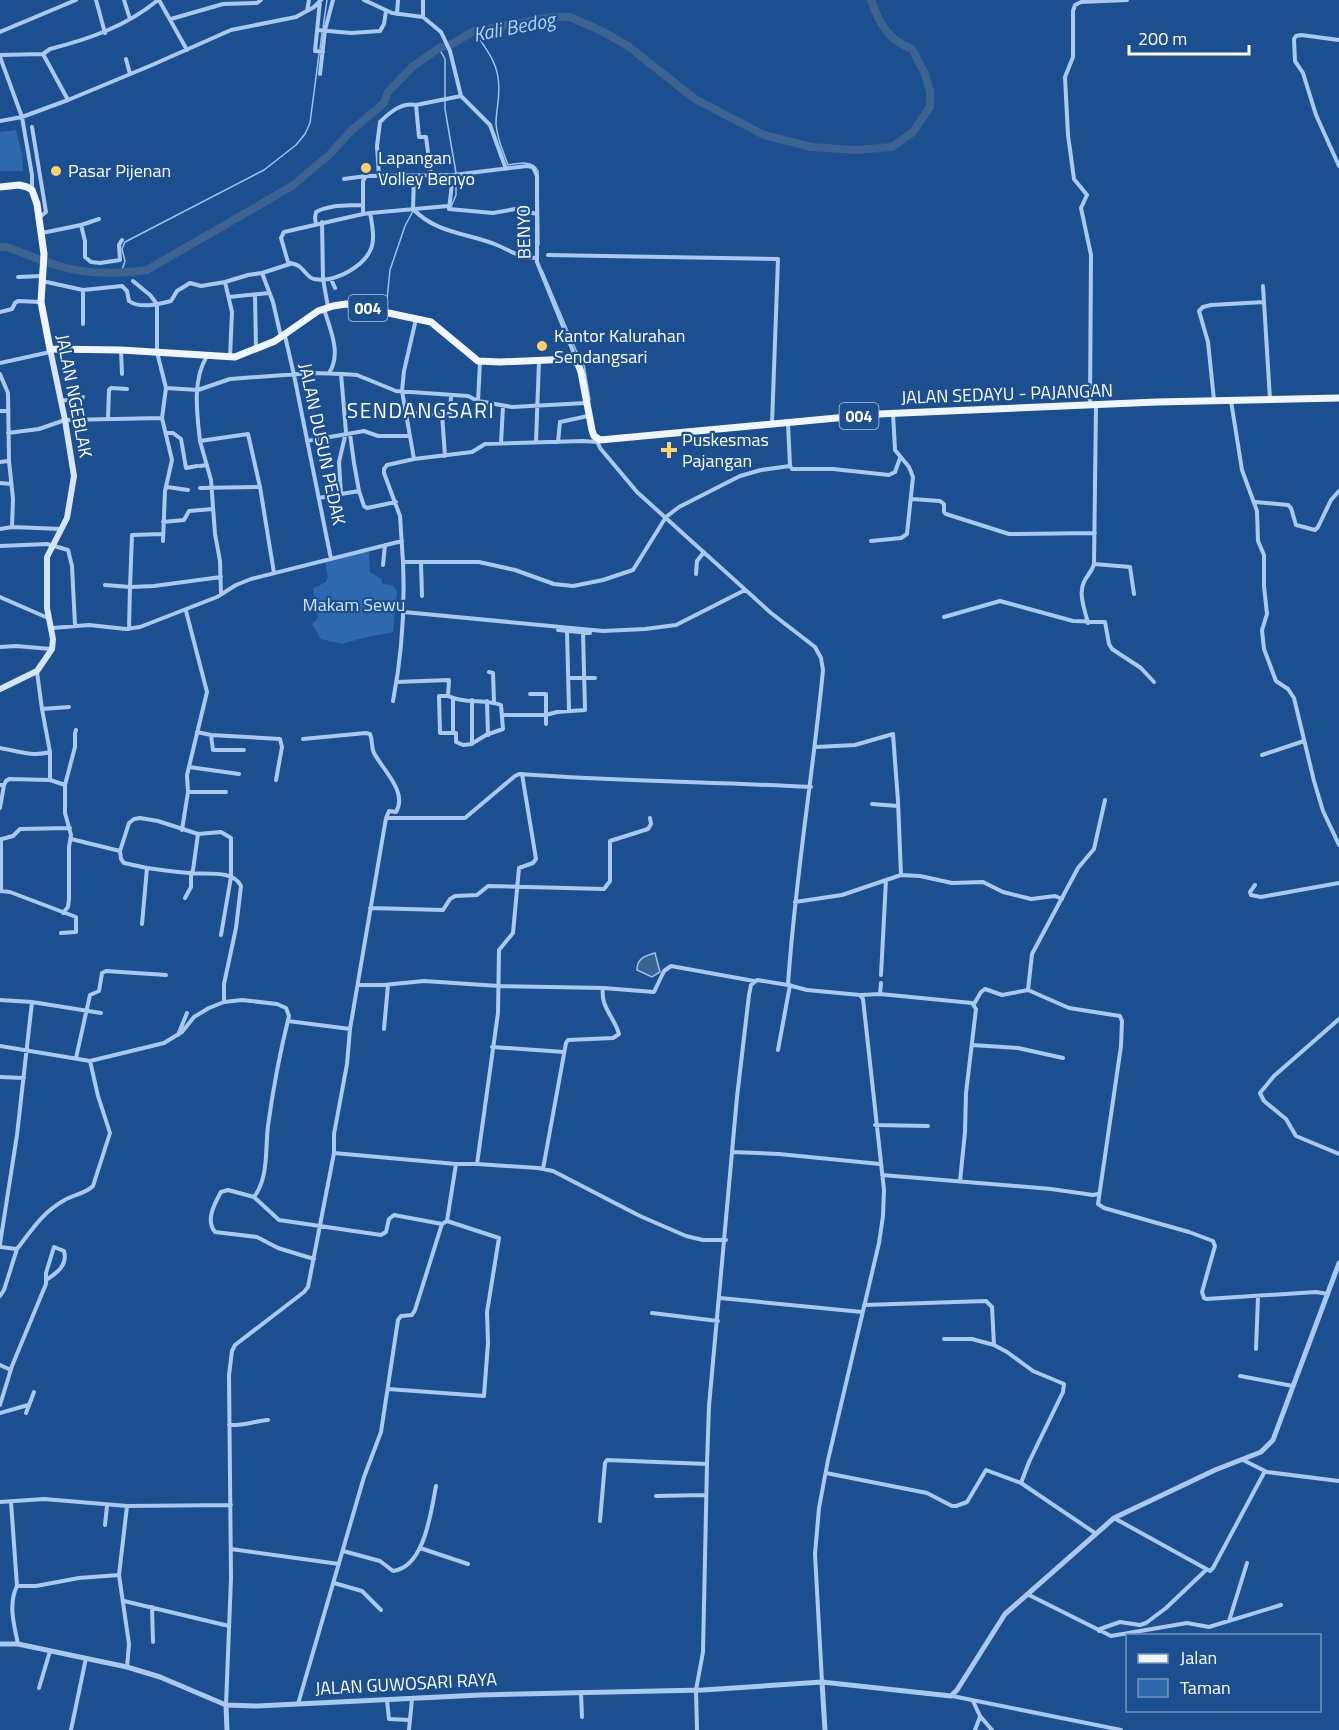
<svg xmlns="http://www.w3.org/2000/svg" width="1339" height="1730" font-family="'Titillium Web',sans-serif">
  <rect width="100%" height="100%" fill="#1b4f8f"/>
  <path fill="#2e69ad" d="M16 130 22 154 23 171H0V132Z
    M363 552H369L370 572 381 579 383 584 393 585 397 591 393 632 363 638 342 644 321 639 312 624 318 618 317 614 319 609 313 593 314 588 326 582 328 577 325 561Z"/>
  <path fill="#3c6290" stroke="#9cc4f0" stroke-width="1.5" d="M655 953 660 972 652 977 637 970C637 958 645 956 655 953Z"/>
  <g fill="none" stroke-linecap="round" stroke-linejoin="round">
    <path stroke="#9cc4f0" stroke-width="1.5" d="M323 28 327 0
      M474 31C484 46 495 59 498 77 501 96 496 108 496 124 497 139 503 151 508 165 519 163 533 160 538 171L539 245
      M439 48 445 59V109L456 173
      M320 49 322 33
      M451 207 456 195V177
      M542 270 576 350 584 365 590 400
      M121 273 125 261 122 249 125 242 264 170 296 145 305 134 310 123 319 54
      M386 309 390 270 405 226 413 211"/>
    <path stroke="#3c6290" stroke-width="8" d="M0 247H7C24 253 42 261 59 266 88 275 118 274 147 270L292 186 329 155 352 130 384 103 388 92 412 67 439 48 450 45 474 31 553 17H570L602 31 628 46 695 99 764 135 811 147 856 150 892 147 913 132 930 107V92L925 74 912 49C888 40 879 23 871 0"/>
    <path stroke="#a9c9ee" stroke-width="4" d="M96 0 105 33
      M124 0 130 19
      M159 0 187 50
      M364 0 392 13 423 17 441 32 450 51 461 96 490 125 506 169
      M320 1 315 51 323 52
      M307 11 309 0
      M397 14 398 0
      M423 17V0
      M171 19 223 4 257 3 261 0
      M317 30 351 33 380 31 384 24 386 11
      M0 32 76 0
      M1339 40 1301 35 1296 36 1294 39 1295 61 1303 73 1316 115 1339 166
      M43 54 50 49C89 39 127 26 158 0
      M0 55 43 54 68 100
      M0 57 22 117 32 175V190
      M126 59 130 74
      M320 74 325 30 333 0
      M0 121 22 117 68 100 152 65 231 30 296 17 314 7 321 0
      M32 127 46 212 40 217
      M431 175 426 137H419L416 105 461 96
      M453 175 449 209 493 213 515 209 537 214
      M379 176 377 146 380 122C390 112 402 102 416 105
      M414 176 413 209C437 234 468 233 497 245 511 251 520 258 536 258
      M344 179 366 176
      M370 213 448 206
      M363 214 284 232 281 238 288 262C292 264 297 264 300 267 305 271 308 278 314 279 335 283 366 266 372 246 375 236 372 223 370 213L363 214V181L366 176 453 175 527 166 533 167 537 176V262L577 361
      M322 222 323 279 328 307
      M316 224 315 218 316 212C331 204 347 206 362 205
      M81 225 99 219
      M42 233 81 225 85 241V257L91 262 100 263 120 260 119 245 122 240
      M548 255 778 259 772 424
      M262 273 290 264
      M18 277 42 276
      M331 279 335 288
      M42 281 83 290 122 286 127 291 129 301C140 309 159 304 171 301L177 291 190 283 201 286 225 282
      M133 281 150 295 157 304V352L166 388
      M1263 286 1270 399
      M83 290V324
      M255 295 256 348
      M229 297 269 293
      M324 309C330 329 342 354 329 373
      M0 312 12 309 15 303 18 301 40 302
      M285 336 294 375 331 559
      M121 350 122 374
      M230 357 232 312 225 282 248 275 262 273 273 302 281 337
      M480 362 478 401 512 407 586 403
      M0 363 50 352
      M0 374 8 393 9 461 13 499 12 527 61 529
      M1214 400 1208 342 1199 311 1203 307 1211 305 1264 302
      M61 401 83 397
      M1231 401 1242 470 1257 511 1258 541 1264 555V586L1267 614 1262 630 1264 649 1276 681 1288 689 1294 698 1314 781 1323 811 1339 845
      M1090 405 1091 255 1081 208 1087 195 1074 179 1068 135 1065 77 1073 57V11L1075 5 1081 2 1127 0
      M0 411H8
      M406 413 450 414 451 396
      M442 414 445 456
      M108 419 109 390 111 388 127 389
      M788 423 790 466
      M8 433 39 429 65 420 162 418
      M166 433H173L181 439 186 468 197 466
      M350 434 354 463 359 491
      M596 439 600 448 637 492 771 613 815 647 821 658 823 670C813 775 795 879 788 985L807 990 860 995 863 999 884 1190 883 1216 879 1243 828 1460 819 1508 815 1554 822 1682
      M200 441C197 414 192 380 207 356
      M307 441 364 431 378 436H409
      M536 442 539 361
      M558 442 560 422 588 416
      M598 442 583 441 485 444 472 452 414 459 387 465 384 469V473L400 516 403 562H479L515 570 554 584 573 586 603 580 633 570 666 517 679 507 740 476 761 470 790 466 792 469H833L889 475 895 472 900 458
      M501 443 503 406
      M414 459 402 391 404 371 416 319
      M0 462 9 461
      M200 466 207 465
      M0 483 11 484
      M167 487 188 490
      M200 488 260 487
      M341 494 359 491 364 506 367 508 396 502
      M319 498 341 494 339 462 346 432 341 374
      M912 499 940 501 944 504V512L946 514 1009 534 1095 533
      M1255 502 1288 505 1291 508 1296 525 1315 530 1318 527 1331 500 1339 491
      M163 522 184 520 189 511 213 509
      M0 529 12 527
      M163 534 132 535 130 587 154 586 221 577
      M163 541 165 491 172 460 162 418 166 388 198 390 230 379 312 373 343 374 357 375 396 391 468 396 478 401
      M871 541 901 538 907 534 913 477 909 467 895 450 893 413
      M0 546 47 544 68 550 72 566 75 625
      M421 563 422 596
      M1094 564 1130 567 1134 594
      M383 565 385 545
      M696 574 697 561 704 552
      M105 585 130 587 129 629
      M221 594 220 561 215 534 211 480 200 441 248 434 260 487 274 573
      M0 597 48 618
      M404 612 603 631 645 629 676 625 745 590
      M944 617 1000 601 1073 621 1105 622 1109 644 1112 649 1141 668 1154 682
      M1088 623C1085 611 1078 593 1084 582 1087 575 1092 572 1094 564L1096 406
      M52 628 89 625 126 629 140 627 217 597 236 585 251 579 402 541
      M558 630 590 633
      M567 630 569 711
      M0 647 16 646 51 649
      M37 672 42 709 69 707
      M489 672 493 673 494 702
      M569 678H595
      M396 682 449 680 448 696H439L440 733H456V742L463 745 472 744V700
      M530 694H546V724
      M448 696C463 704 485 699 501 705L503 729 486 735 473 743
      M393 701C402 655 405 609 403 562
      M487 701 488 735
      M502 715H546L557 712 585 710 583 632
      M197 732 211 735 213 750H244
      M453 733V699
      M211 735 280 739 282 747 276 780
      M303 739 366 733 370 734C373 741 371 747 374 753 383 770 408 792 396 812L389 811 386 818
      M816 747 855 745 893 734 898 801 901 875
      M0 748C17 751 33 757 50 752
      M1262 755 1304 741
      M189 767 239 774
      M50 780 65 785
      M0 785H4L0 808
      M4 785 6 781 9 779 50 780V752L42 709
      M188 792H226
      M872 804 898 806
      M182 830 188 792 187 775 207 692 186 611
      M2 839 13 836 20 829 70 828
      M71 839 120 851 129 823 134 819 140 818 158 821 198 834 221 832 231 838V877L221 935
      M120 851 121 859 124 863 147 868 142 924
      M147 868C161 870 175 872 189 873 205 875 233 869 241 886L236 928 224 984V1002
      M1255 885 1250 892 1251 895 1261 897 1339 883
      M0 891 10 892 76 917V932L61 933
      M1 891V839
      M185 898 191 887V874L193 870 198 834
      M795 902 842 895 901 875 920 876 952 883 983 882 1003 892 1031 899 1055 896 1062 899
      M370 908 443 910 450 899 455 896 477 895 488 886 604 889 610 881V841L648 829 651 824 650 818
      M63 913 68 907 69 899V847L71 835 65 813V785L75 747V733L76 730
      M881 975 886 880
      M358 985H383L424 981 499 986 603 988C600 1007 615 1018 619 1034L613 1038 568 1040 566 1043 543 1169
      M603 988 654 992 664 971 671 966 754 981
      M1028 990 1032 954 1078 868 1094 849 1105 800
      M880 994 881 983
      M861 995 880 994 972 1003 976 1009 966 1093 965 1132 960 1181
      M0 1000 32 1002 101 1013
      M974 1004 981 992 985 989 1002 995 1028 990 1069 1008 1120 1016 1122 1021 1121 1046 1098 1204 1104 1208 1189 1232 1213 1241 1215 1246 1202 1292 1204 1298 1206 1299 1316 1292 1328 1294
      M1339 1019 1274 1076 1260 1093 1264 1101 1286 1119 1296 1136 1339 1154
      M288 1021 350 1029
      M384 1029 388 985
      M178 1035 187 1013
      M972 1045 1018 1048 1063 1058
      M0 1046 90 1061 164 1043 182 1032 194 1017 209 1008 224 1002 242 1000 277 1004 286 1008 289 1016C280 1052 273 1089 268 1126 265 1150 269 1177 254 1197L228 1190 221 1192C215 1203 205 1220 215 1232L257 1237 278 1248 314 1259
      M492 1047 564 1052
      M778 1050 790 985
      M76 1058 90 995 99 991 102 973 106 971 166 975
      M0 1077 24 1078
      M875 1125 928 1126
      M732 1152 779 1154 880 1164
      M334 1153 456 1164
      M477 1164 538 1168 553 1171 640 1216 686 1236 703 1240H726
      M882 1175 1051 1189 1093 1195 1098 1194
      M254 1197 279 1220 381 1235 386 1232 389 1219 394 1215 442 1224
      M0 1244 17 1135 32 1002
      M0 1247 17 1249C31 1231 42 1213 63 1201 72 1195 85 1194 93 1186L110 1133 98 1096 90 1061
      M0 1296 4 1290 17 1249
      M720 1298 862 1312
      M864 1305 986 1301 992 1307 994 1345
      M652 1313 718 1321
      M944 1339H972L994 1345 1007 1352 1033 1371 1064 1384 1063 1392 1029 1462 1021 1483 1095 1533
      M1256 1349 1258 1297
      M0 1365 11 1370
      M1240 1376 1293 1386
      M388 1389 484 1396 488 1343 487 1312 499 1238 447 1221
      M0 1405 12 1366 46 1284V1273L54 1247 64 1251C68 1265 57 1273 46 1280
      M0 1413 28 1405
      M26 1413 34 1392
      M229 1425C243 1426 255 1421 268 1420
      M1243 1460 1267 1472 1339 1481
      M707 1464 709 1406 737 1097 749 995 751 985 757 980 788 985
      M826 1473 927 1493 952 1506H956L967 1502 986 1470 1021 1483
      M656 1496 705 1495
      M0 1502 44 1499 127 1506
      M11 1502 17 1586C8 1604 14 1625 18 1644
      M1114 1518 1210 1571 1213 1568 1265 1471
      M600 1521 605 1463 607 1460 707 1464 703 1652 696 1690 697 1730
      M105 1525 107 1506
      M420 1548 468 1564
      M231 1549 339 1564
      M343 1551 380 1561 393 1571C425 1567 431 1511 436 1486
      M334 1583 362 1591 381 1610
      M17 1586H36L79 1578 119 1575
      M1027 1594 1111 1636 1187 1623 1209 1627 1281 1605
      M124 1601 229 1626
      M152 1607 153 1642
      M1229 1621 1247 1563
      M1099 1631 1100 1629 1120 1622 1140 1625 1146 1623 1166 1608 1206 1570
      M127 1667 129 1644 119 1575 127 1506 231 1505
      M39 1688 50 1651
      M581 1693 582 1717
      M952 1696 1121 1730
      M387 1700 389 1719 409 1720
      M973 1701 980 1716 992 1730
      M298 1704 364 1477 381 1432 398 1320 401 1316 412 1315 415 1310 442 1224 447 1221 456 1164H477L498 1013 499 950 513 933 519 868 533 863 536 859 522 774
      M226 1705 231 1578 229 1375 232 1351 235 1345 304 1292 308 1287 334 1153V1134L347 1064 350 1029 386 818H465L515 776 519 774C616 781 714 782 811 787
      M71 1730 86 1658
      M409 1730 412 1699
      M975 1730 980 1717"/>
    <path stroke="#a9c9ee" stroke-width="5" d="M0 1644H18L127 1667 160 1677 226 1705 257 1706 480 1695 703 1690 822 1682 951 1696 957 1690 1005 1614 1114 1518 1215 1470 1261 1452 1273 1440 1339 1263
      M822 1682 825 1730
      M226 1705 227 1730"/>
    <path stroke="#d6e6fa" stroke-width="6" d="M0 689 37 671 52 649 53 639 47 608V557L67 518 74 476 65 420 50 349"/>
    <path stroke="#f0f6ff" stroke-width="7" d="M0 187 19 185 27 187 32 190 37 204 44 254 41 302 50 349 121 350 235 357 275 341 318 311 333 306 346 304 431 322 478 361 500 362 571 359 578 364 581 372 592 430 594 436 600 440 879 414 1157 402 1339 398"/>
  </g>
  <g fill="#ffd166" stroke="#1b4f8f" stroke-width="2">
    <circle cx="366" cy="168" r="6"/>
    <circle cx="56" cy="171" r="6"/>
    <circle cx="542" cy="346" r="6"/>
    <path d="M666 441h6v6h6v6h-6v6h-6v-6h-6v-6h6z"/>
  </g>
  <g text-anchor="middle" stroke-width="4.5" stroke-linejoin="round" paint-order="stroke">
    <g fill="#1b4f8f" stroke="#bbcadd" stroke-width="1.5">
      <rect x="348.5" y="295" width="39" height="26" rx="4.5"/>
      <rect x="839.5" y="403" width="39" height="26" rx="4.5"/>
    </g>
    <g font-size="16" font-weight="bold" fill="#fff">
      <text x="368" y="314">004</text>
      <text x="859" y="422">004</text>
    </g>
    <g font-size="18" fill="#fff" stroke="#1b4f8f" text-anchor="start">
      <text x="378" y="164">Lapangan<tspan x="378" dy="21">Volley Benyo</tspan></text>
      <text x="68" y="177">Pasar Pijenan</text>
      <text x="554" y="342">Kantor Kalurahan<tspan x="554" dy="21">Sendangsari</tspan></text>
      <text x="682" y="446">Puskesmas<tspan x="682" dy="21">Pajangan</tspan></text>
    </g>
    <g font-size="18" fill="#fff" stroke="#1b4f8f">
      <text transform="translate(524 232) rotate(-91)" y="6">BENYO</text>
      <text transform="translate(1007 394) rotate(-2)" y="6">JALAN SEDAYU - PAJANGAN</text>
      <text transform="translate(74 396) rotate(79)" y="6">JALAN NGEBLAK</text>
      <text transform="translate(322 444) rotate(78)" y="6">JALAN DUSUN PEDAK</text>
      <text transform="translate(406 1684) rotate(-3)" y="6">JALAN GUWOSARI RAYA</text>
    </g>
    <g font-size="18" fill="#cfe3fa" stroke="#1b4f8f">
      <text x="354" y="611">Makam Sewu</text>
    </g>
    <g font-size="20" font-style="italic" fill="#b5d3f5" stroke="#1b4f8f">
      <text transform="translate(514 27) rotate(-11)" y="7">Kali Bedog</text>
    </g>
    <g font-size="21" letter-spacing="1.5" fill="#fff" stroke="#1b4f8f">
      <text x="421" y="418">SENDANGSARI</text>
    </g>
  </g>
  <rect x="1126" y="1634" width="195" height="78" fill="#1b4f8f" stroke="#7695bc" stroke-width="1.5"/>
  <rect x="1138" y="1654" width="30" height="9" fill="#f0f6ff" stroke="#7695bc" stroke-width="1.5"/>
  <text x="1180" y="1664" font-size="18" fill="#ffffff">Jalan</text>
  <rect x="1138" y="1679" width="30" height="18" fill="#2e69ad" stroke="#7695bc" stroke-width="1.5"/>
  <text x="1180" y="1694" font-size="18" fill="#ffffff">Taman</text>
  <path d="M1129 45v9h120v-9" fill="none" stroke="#ffffff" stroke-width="3"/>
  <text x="1138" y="45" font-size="18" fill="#ffffff" stroke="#1b4f8f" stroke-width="4.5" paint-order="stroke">200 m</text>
</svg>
